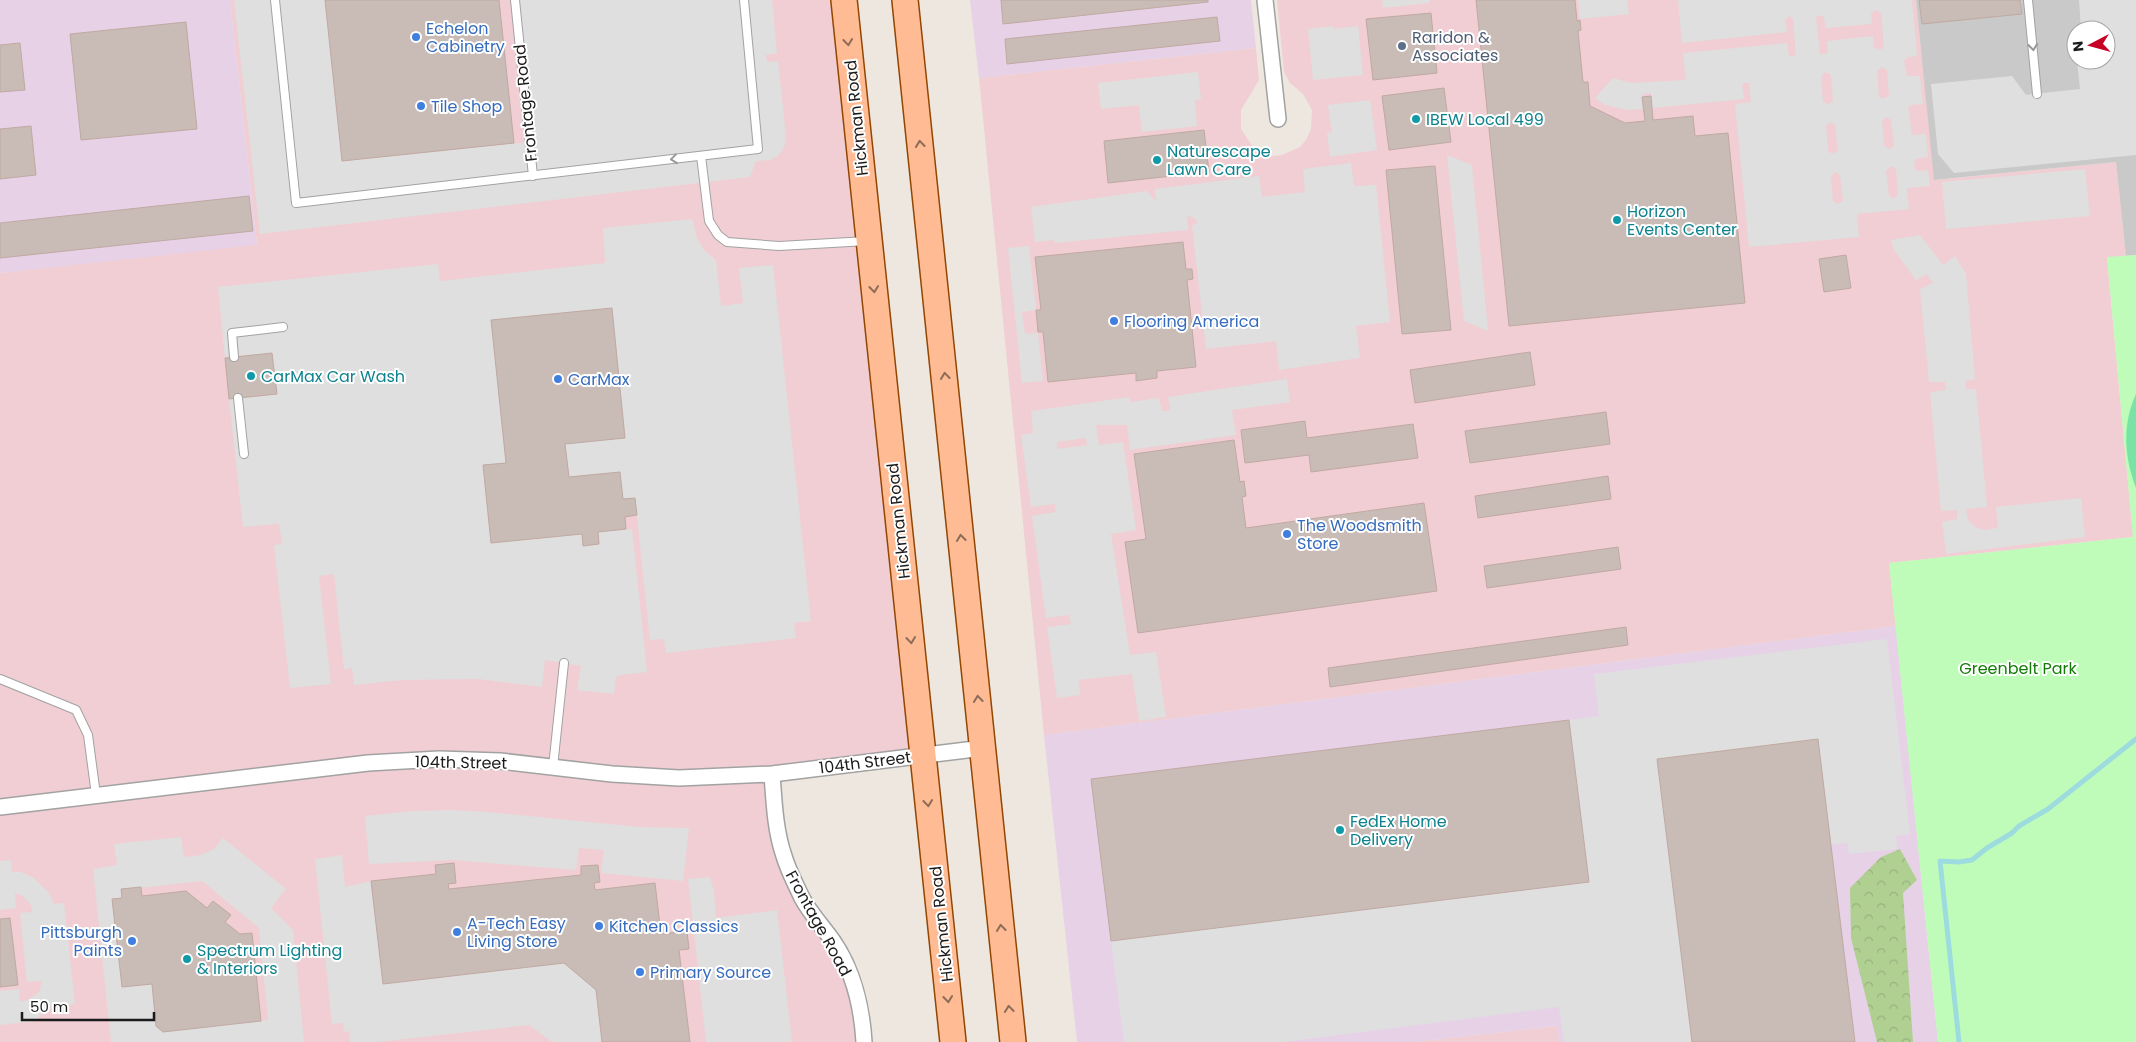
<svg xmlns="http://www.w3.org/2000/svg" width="2136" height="1042" font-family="Poppins,sans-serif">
  <defs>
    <pattern id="forest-crowns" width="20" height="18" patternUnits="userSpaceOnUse" patternTransform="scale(1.25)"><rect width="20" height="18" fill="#b0d092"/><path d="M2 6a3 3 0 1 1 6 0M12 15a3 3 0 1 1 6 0" fill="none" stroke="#97b27d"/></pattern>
  </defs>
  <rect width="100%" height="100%" fill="#eee7e0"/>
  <path fill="#f0ced3" d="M230 0H844L923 755 772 773 783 856 835 944 864 1042H0V273L257 244Z
    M1277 0H1916L1935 180 2116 162 2126 256 2107 258 2133 537 1889 563 1896 626 1044 735 979 78 1256 48 1259 80 1241 110V129L1253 147 1272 156 1282 155 1300 147 1306 140 1311 129 1312 110 1303 94 1290 83 1284 72Z
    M1558 1026 1559 1042H1414Z"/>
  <path fill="#e7d1e7" d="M0 0H230L257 245 0 273Z
    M970 0H1251L1256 48 979 78Z
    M1896 626 1938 1042H1559L1557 1026 1414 1042H1077L1044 735Z"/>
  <path fill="#c9c9c9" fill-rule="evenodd" d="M1916 0H2136V255L2126 256 2116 162 1934 180ZM2076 30H2106V60H2076Z"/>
  <path fill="url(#forest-crowns)" d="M1900 849 1917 880 1903 893 1913 1042H1877L1851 938 1850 888 1881 857Z"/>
  <path fill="#c0fcb9" d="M2136 255V1042H1938L1889 563 2133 537 2107 257Z"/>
  <path fill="#79e2a5" d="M2136 394V488C2124 457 2122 424 2136 394Z"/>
  <path fill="#dfdfdf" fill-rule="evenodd" d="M234 0H325L342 161 529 142 515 0H772L777 53 766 55 767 62 778 61 786 136 785 145 779 155 770 160 756 161 750 177 260 234Z
    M1382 0H1429V3L1383 8Z
    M1578 0H1627L1629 14 1580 19Z
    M1678 0H1912L1917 56 1908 57 1904 61 1907 76H1920L1923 104 1911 105 1908 107 1912 135 1926 134 1928 157 1915 159 1914 169 1918 171 1928 170 1930 186 1907 188 1909 209 1857 214 1859 237 1749 247 1735 104 1751 102 1749 83H1744L1742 85 1744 99 1652 108 1651 93 1642 94 1643 109 1627 110 1605 105 1595 98 1613 78 1631 83 1686 80 1683 53 1787 43 1789 56H1796L1793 19 1790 16 1785 20 1787 32 1682 43ZM1876 10 1881 13 1884 47 1882 49 1879 50 1874 47 1873 36 1827 41 1828 51 1826 54H1820L1816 17 1823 15 1826 28 1872 24 1871 14ZM1881 67 1887 70 1889 96 1883 99 1879 97 1877 71ZM1825 72 1831 75 1833 101 1828 104 1823 102 1821 77ZM1886 117 1891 120 1894 146 1889 149 1884 146 1882 122ZM1830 122 1835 125 1838 151 1833 154 1828 151 1826 126ZM1891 166 1896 169 1898 195 1893 199 1889 196 1886 171ZM1835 172 1840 175 1843 201 1838 204 1833 201 1831 176Z
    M2079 0H2136V155L1954 173 1938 154 1931 84 2012 76 2026 95 2080 89 2077 60H2106V30H2081Z
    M1333 26V29L1358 26 1363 75 1313 80 1308 29Z
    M1198 72 1201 99 1195 100 1197 126 1142 132 1139 105 1101 109 1098 83Z
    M1370 100 1377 150 1330 157 1327 133 1332 132 1328 105Z
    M1447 155 1472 165 1488 331 1464 321Z
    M1351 163 1354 186 1376 185 1390 322 1356 326 1360 358 1279 370 1276 341 1206 349 1192 225 1197 224 1196 220 1192 217 1187 216 1188 230 1055 243 1054 240 1035 242 1031 207 1147 191 1156 202 1155 189 1259 176 1262 197 1305 192 1303 169Z
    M2085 169 2090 216 1946 229 1942 182Z
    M692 219 697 238 704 250 716 260 721 306 743 303 739 268 773 265 811 621 794 623 796 638 666 653 664 639 650 640 635 498 623 499 569 477 565 444 625 438 612 308 492 320 506 463 483 466 491 543 582 534 584 546 599 544 598 532 632 529 647 672 621 675 616 677 614 694 577 690 581 666 545 660 542 687 478 679 402 680 354 685 352 668 344 669 334 574 319 576 331 684 290 688 274 545 282 544 279 524 243 527 229 399 277 393 272 353 225 358 218 287 438 264 440 281 605 263 603 228Z
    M1920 235 1943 265 1955 256 1966 274 1975 379 1965 381 1966 389H1976L1987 507 1966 509 1968 520 1975 527 1984 530 1998 528 1996 507 2081 498 2085 537 1946 554 1942 522 1957 519V510L1941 511 1930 392 1946 390 1945 382H1929L1920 289 1933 283 1927 274 1916 280 1894 250 1891 240Z
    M1029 246 1036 310 1022 312 1025 334 1038 333 1043 381 1022 383 1008 248Z
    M1287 379 1290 402 1232 410 1236 435 1130 450 1127 425H1096L1099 445 1123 442 1136 530 1111 534 1130 655 1156 652 1166 717 1139 721 1132 674 1079 680 1080 695 1057 698 1047 627 1071 624 1069 615 1046 618 1032 516 1056 512 1055 504 1031 507 1021 435 1033 433 1031 411 1130 397V402L1159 398 1162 411H1168L1170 408 1168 397ZM1086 438 1087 445 1057 449V442Z
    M1887 639 1910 834 1896 836 1897 849 1849 854 1847 843 1830 845 1817 740 1657 760 1692 1042H1564L1559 1007 1284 1042H1124L1111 941 1589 882 1569 720 1599 716 1594 674Z
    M450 810 488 812 639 827 689 828 683 881 601 873 604 850 579 848 576 870 453 860 369 864 365 816 413 811Z
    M181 837 184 857 201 855 214 849 223 838 286 889 271 908 293 930 304 1042H111L93 869 117 865 114 844ZM202 881 259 928 268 1020 163 1032 156 1026 152 984 122 987 121 890Z
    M342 855 345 887 371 881 383 984 564 963 596 990 602 1042H552L529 1025 378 1042H350L349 1031 344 1032 343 1023 332 1024 315 859Z
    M11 860 12 872H21L34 878 49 893 54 904 64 903 75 1004 48 1007 35 1021 0 1025V991L19 989 20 1001 28 1000 39 992 41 985V981L27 982 20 913 32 912 31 905 23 896 15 893 16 908 0 910V861Z
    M710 877 714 891 716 918 777 910 792 1042H706L688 879Z"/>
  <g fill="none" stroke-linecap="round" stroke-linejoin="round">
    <path stroke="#9ddcde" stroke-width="5" d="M1959 1042 1940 861 1959 862 1972 860 1987 848 2012 833 2019 826 2048 809 2136 739"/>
  </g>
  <path fill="#c9bbb6" stroke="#c0a9a2" d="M325 0H499L514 143 342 161Z
    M1001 0H1208V2L1003 24Z
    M1476 0H1575L1577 21 1580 20 1581 30 1578 31 1583 82H1588L1590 106 1625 123 1645 121 1642 97 1651 96 1653 120 1693 116 1695 136 1728 133 1745 303 1509 326Z
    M1919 0H2020L2022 14 1922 24Z
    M1431 13 1437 73 1373 80 1366 19Z
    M1217 17 1220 41 1007 64 1005 39Z
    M186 22 197 129 81 140 70 34Z
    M20 43 25 90 0 92V45Z
    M1444 88 1451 142 1389 150 1382 96Z
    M31 126 36 175 0 179V129Z
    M1204 130 1209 172 1108 183 1104 141Z
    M1435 166 1451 330 1402 334 1386 170Z
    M249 196 253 231 0 258V223Z
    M1183 242 1186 269H1192L1193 279 1187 280 1196 367 1157 371V378L1136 381V373L1048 382 1043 332H1038L1036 310H1041L1035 257Z
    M1846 255 1851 288 1824 292 1819 259Z
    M612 308 625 438 565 444 569 477 620 472 623 499 635 498 637 515 625 517 626 529 598 532 599 544 583 546 582 534 491 543 483 465 506 463 491 320Z
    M1530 352 1535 385 1415 403 1410 370Z
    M272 353 277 394 229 399 225 358Z
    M1606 412 1610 444 1470 463 1465 431Z
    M1305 421 1307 438 1413 424 1418 458 1311 472 1309 455 1245 463 1241 430Z
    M1234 440 1240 482 1244 481 1246 496 1242 497 1246 528 1424 503 1437 591 1138 633 1125 542 1146 539 1134 454Z
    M1608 476 1611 499 1478 518 1475 496Z
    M1618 547 1621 569 1487 588 1484 566Z
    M1626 627 1628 645 1330 687 1328 668Z
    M1569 720 1589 882 1111 941 1091 779Z
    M1818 739 1855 1042H1692L1657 759Z
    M454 863 456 883 448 884 449 889 581 875V866L598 865 600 882 594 883 595 890 655 883 661 934 687 931 689 949 679 950 690 1042H602L596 990 564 963 383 984 371 881 436 874 435 865Z
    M141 887 142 896 186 891 207 908 213 901 231 915 225 922 240 934 252 933 261 1021 163 1032 156 1026 152 984 122 987 112 899 122 898 121 889Z
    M10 918 18 985 0 987V919Z"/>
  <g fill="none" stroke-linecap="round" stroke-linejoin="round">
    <g stroke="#a2a2a2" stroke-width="10">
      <path id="service" d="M275 0 296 203 758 149 744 0
        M515 0 533 176
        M2028 0 2037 94
        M701 156 709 221 718 235 727 242 779 246 867 241
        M234 357 232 333 283 327
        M238 398 244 454
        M0 679 76 710 88 735 96 795
        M553 767 564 663"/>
    </g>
    <g stroke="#a2a2a2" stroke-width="18">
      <path id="minor" d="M1265 0 1278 119
        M772 774C774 801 775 830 784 856 788 870 796 885 802 898 810 913 823 927 833 941 853 970 862 1008 864 1042
        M0 807 368 763 439 759 500 761 612 774 679 778 772 774 983 748"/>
    </g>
    <g stroke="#934600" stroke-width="28">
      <path id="primary" d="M844 0 953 1042
        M905 0 1013 1042"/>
    </g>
    <use href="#service" stroke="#fff" stroke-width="8"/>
    <use href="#minor" stroke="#fff" stroke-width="15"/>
    <use href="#primary" stroke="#ffbc94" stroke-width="25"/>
  </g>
  <defs><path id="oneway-chevron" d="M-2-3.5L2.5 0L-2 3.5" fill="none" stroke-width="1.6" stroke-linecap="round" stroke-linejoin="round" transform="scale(1.25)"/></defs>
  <g stroke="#8d6c58">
    <use href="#oneway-chevron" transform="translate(848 42) rotate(84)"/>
    <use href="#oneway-chevron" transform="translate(920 144) rotate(-96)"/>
    <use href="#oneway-chevron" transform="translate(874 289) rotate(84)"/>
    <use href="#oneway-chevron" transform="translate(945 376) rotate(-96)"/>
    <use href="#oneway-chevron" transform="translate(961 538) rotate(-96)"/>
    <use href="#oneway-chevron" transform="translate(911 640) rotate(84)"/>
    <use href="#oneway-chevron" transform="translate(978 699) rotate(-96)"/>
    <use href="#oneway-chevron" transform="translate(928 803) rotate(84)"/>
    <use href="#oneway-chevron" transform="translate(1001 928) rotate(-96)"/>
    <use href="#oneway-chevron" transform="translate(948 999) rotate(84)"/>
    <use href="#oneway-chevron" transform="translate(1009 1009) rotate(-96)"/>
  </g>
  <g stroke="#989898">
    <use href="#oneway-chevron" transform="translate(2033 47) rotate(84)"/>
    <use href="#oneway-chevron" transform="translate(674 159) rotate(173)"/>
  </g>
  <g fill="#3f7fe0" stroke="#fff" stroke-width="2">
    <circle cx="416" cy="37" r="5"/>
    <circle cx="421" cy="106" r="5"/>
    <circle cx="1114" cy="321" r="5"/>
    <circle cx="558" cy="379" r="5"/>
    <circle cx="1287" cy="534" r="5"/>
    <circle cx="599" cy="926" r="5"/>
    <circle cx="457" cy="932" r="5"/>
    <circle cx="132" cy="941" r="5"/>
    <circle cx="640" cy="972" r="5"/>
  </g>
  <circle fill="#5c6f8a" stroke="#fff" stroke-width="2" cx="1402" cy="46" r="5"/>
  <g fill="#0f9aa8" stroke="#fff" stroke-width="2">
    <circle cx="1416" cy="119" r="5"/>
    <circle cx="1157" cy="160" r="5"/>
    <circle cx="1617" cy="220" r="5"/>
    <circle cx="251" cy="376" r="5"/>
    <circle cx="1340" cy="830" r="5"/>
    <circle cx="187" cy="959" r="5"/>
  </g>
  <g text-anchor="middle" stroke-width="4" stroke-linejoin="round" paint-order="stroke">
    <g font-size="16" fill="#366cbe" stroke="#fff" text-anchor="start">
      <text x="426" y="34">Echelon<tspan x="426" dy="18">Cabinetry</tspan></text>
      <text x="431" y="112">Tile Shop</text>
      <text x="1124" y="327">Flooring America</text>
      <text x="568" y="385">CarMax</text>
      <text x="1297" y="531">The Woodsmith<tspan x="1297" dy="18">Store</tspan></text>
      <text x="467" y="929">A-Tech Easy<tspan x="467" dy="18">Living Store</tspan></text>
      <text x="609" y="932">Kitchen Classics</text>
      <text x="122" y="938" text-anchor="end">Pittsburgh<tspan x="122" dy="18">Paints</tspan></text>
      <text x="650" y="978">Primary Source</text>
    </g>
    <g font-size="16" fill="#4e5e75" stroke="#fff" text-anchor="start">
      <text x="1412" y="43">Raridon &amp;<tspan x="1412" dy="18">Associates</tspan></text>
    </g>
    <g font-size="16" fill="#1b1b1b" stroke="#fff">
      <text transform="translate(525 103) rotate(-96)" y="6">Frontage Road</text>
      <text transform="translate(856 118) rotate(-96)" y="6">Hickman Road</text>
      <text transform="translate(898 521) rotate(-96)" y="6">Hickman Road</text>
      <text transform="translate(461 762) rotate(1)" y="6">104th Street</text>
      <text transform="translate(865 762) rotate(-7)" y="6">104th Street</text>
      <text transform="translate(819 923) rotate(61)" y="6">Frontage Road</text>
      <text transform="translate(941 924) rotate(-96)" y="6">Hickman Road</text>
    </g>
    <g font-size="16" fill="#0d838f" stroke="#fff" text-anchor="start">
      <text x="1426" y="125">IBEW Local 499</text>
      <text x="1167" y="157">Naturescape<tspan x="1167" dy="18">Lawn Care</tspan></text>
      <text x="1627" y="217">Horizon<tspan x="1627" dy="18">Events Center</tspan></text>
      <text x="261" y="382">CarMax Car Wash</text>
      <text x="1350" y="827">FedEx Home<tspan x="1350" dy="18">Delivery</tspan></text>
      <text x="197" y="956">Spectrum Lighting<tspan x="197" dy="18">&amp; Interiors</tspan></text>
    </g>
    <g font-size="16" fill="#127d05" stroke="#fff">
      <text x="2018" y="674">Greenbelt Park</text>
    </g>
  </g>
  <g transform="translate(2091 45) rotate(264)"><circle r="24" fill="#ffffff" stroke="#a4a4a4"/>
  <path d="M0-4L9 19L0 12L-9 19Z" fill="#c70026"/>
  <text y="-8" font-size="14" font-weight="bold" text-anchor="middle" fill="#1b1b1b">N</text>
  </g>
  <path d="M22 1012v8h132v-8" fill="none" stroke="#1b1b1b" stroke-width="2.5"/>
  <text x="30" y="1012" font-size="15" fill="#1b1b1b" stroke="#ffffff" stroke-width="4" paint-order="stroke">50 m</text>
</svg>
